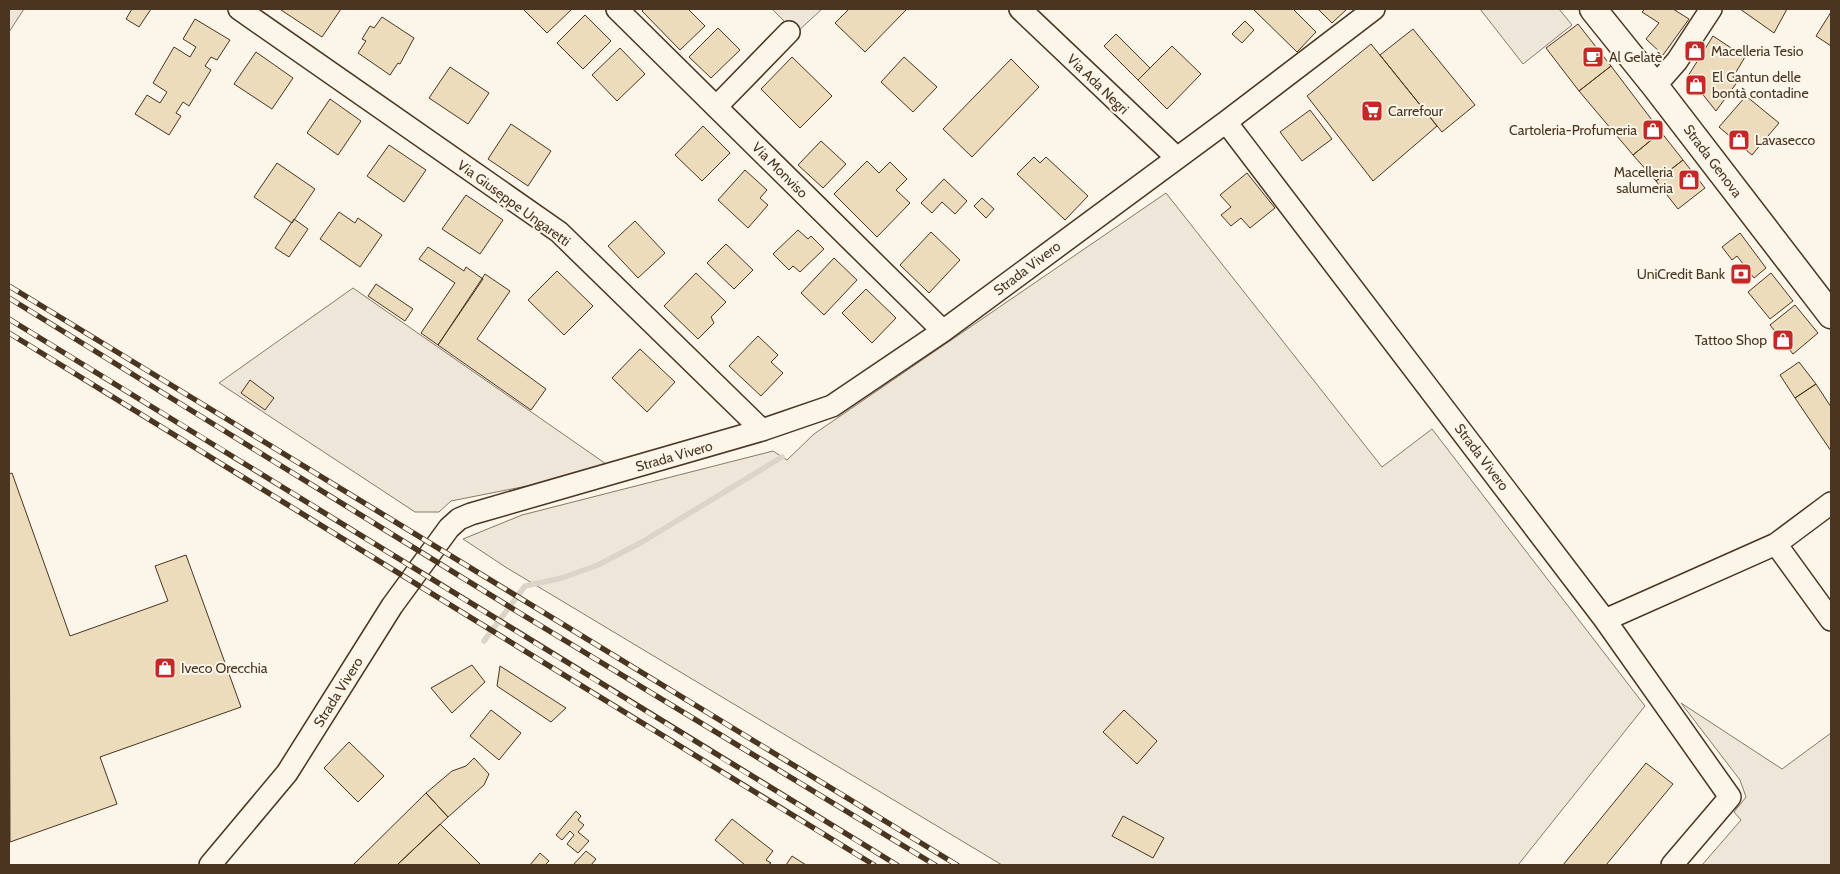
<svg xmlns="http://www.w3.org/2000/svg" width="1840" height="874" font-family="Cabin,sans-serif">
  <rect width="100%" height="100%" fill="#fbf6e9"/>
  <path fill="#ede6d9" stroke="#887966" d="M9 9H24L9 32Z
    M772 9H822L796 33Z
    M1480 9H1559L1572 25 1523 64Z
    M1166 193 1382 467 1432 429 1645 706 1518 865H1002L507 568 463 539 522 515 773 451 787 460 814 434Z
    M353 288 609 466 532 485 451 501 439 512H415L219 383Z
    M1681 703 1782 769 1831 733V865H1702L1741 820 1734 812 1746 797 1740 780Z"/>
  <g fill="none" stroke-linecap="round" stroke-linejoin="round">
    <path stroke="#dcd4c6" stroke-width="5.5" d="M484 641 525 586 562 578 598 565 642 542 782 457"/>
  </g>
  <path fill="#ecdcbc" stroke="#4a3520" d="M132 9H151L139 27 126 19Z
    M282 9H341L322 37 281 10Z
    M523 9H572L547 33Z
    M644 9H688L705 26 680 50 642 11Z
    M849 9H907L865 52 835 23Z
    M1253 9H1293L1316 32 1297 52Z
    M1318 9H1347L1332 23Z
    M1645 9H1673L1689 19 1663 55 1646 39 1659 23 1642 12Z
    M1740 9H1787L1774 33Z
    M1831 12V46L1816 36Z
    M585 15 611 41 583 69 557 43Z
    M382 17 414 38 400 64 398 63 390 75 358 53 366 41 362 39 370 26 374 28Z
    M195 19 230 40 217 60 211 57 205 66 211 70 189 106 183 102 176 113 181 116 169 135 135 114 147 95 160 103 167 92 153 83 174 47 190 57 196 47 183 39Z
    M1245 21 1254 30 1242 43 1232 34Z
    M1578 24 1611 66 1579 91 1546 48Z
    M718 28 740 50 711 78 689 57Z
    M1413 29 1475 105 1442 132 1380 55Z
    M1116 34 1150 68 1138 80 1104 46Z
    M1713 36 1745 57 1733 77 1738 81 1716 111 1688 76Z
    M1371 44 1437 126 1373 181 1307 96Z
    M1172 46 1201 74 1167 109 1138 80Z
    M620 48 645 74 617 101 592 75Z
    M256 52 293 78 272 109 234 84Z
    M792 57 832 96 800 128 761 89Z
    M904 57 937 87 913 112 881 82Z
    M1011 59 1039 87 972 157 943 129Z
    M1611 66 1661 132 1633 155 1579 91Z
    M450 67 489 93 468 124 429 98Z
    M1746 96 1779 123 1752 155 1719 127Z
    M330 99 361 121 338 155 307 133Z
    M1310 110 1332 139 1302 161 1280 132Z
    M511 124 551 151 528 186 488 159Z
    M703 126 730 153 702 181 675 155Z
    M1661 132 1683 160 1656 181 1633 155Z
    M821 141 846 164 823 188 798 165Z
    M389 145 426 170 404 202 367 176Z
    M1034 157 1040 163 1046 157 1088 196 1065 220 1017 174Z
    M1683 160 1705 188 1678 209 1656 181Z
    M867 161 879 173 890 162 907 179 896 190 910 203 877 237 834 194Z
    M277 163 315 189 292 223 254 197Z
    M745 170 767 190 760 198 768 205 748 228 718 200Z
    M1247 173 1275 208 1250 228 1241 218 1231 226 1221 215 1231 207 1220 195Z
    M944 179 967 201 955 214 942 202 932 213 921 203Z
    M466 195 503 220 480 254 442 229Z
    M982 198 994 209 986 218 974 206Z
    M339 212 355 223 358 218 382 235 360 267 320 239Z
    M294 219 308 229 289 257 275 248Z
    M635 221 665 253 638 278 608 246Z
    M798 230 808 239 811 236 824 249 800 272 793 266 789 270 773 254Z
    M931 232 960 260 929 293 900 265Z
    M1740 233 1766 268 1754 278 1737 256 1732 260 1722 247Z
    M726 244 753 270 734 289 707 263Z
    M428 247 464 271 466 267 483 279 438 345 421 333 455 283 419 259Z
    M834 258 857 280 824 315 801 293Z
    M557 271 593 306 564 335 528 300Z
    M696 273 726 302 711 317 714 323 698 339 664 306Z
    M1771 273 1793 301 1770 319 1748 292Z
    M485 274 510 291 477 339 546 389 531 410 438 345Z
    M376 284 413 309 405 321 368 296Z
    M866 289 896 318 872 343 842 313Z
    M1795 305 1818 333 1793 354 1770 325Z
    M758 336 778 355 771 362 783 373 761 396 729 366Z
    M640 349 675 382 647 412 612 378Z
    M1799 362 1816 384 1795 398 1780 375Z
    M250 380 274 398 265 410 241 393Z
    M1816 384 1831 407V451L1795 398Z
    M12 473 70 636 168 601 155 566 186 555 241 707 100 757 117 804 10 842 9 474Z
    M472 665 485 682 452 713 431 688Z
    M500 666 566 708 551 722 497 686Z
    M491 710 521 733 499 760 470 736Z
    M1124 710 1157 741 1137 764 1103 732Z
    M349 742 384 776 358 802 324 768Z
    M474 758 489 774 484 785 448 817 426 793 452 771 466 766Z
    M1646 763 1673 784 1606 865H1563Z
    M426 793 448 817 397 865H353Z
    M576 811 581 816 578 820 584 825 578 832 589 841 578 853 567 844 574 835 570 831 562 840 556 835Z
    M1123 816 1164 838 1153 858 1112 836Z
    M732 819 773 851 766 860 771 863 768 865H745L715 840Z
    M440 824 481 865H397Z
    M586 851 596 859 591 865H573Z
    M540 853 549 861 545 865H530Z
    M792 856 806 865H786Z"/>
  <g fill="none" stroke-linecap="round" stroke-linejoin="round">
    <g stroke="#4a3520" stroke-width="24">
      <path id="minor" d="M239 9 559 232 762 430
        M617 9 943 331
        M1020 9 1177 158
        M1655 86 1677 61 1711 9
        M716 107 789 32
        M1226 122 1605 620 1730 797 1672 865
        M1776 544 1831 620
        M1605 620 1776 544 1831 503
        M210 865 287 773 392 606 449 528 459 519 471 514 762 430 832 406 943 331 1226 122 1374 9"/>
    </g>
    <g stroke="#4a3520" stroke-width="29">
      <path id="major" d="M1593 9 1655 86 1831 315"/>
    </g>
    <use href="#minor" stroke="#fbf6e9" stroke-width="21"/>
    <use href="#major" stroke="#fbf6e9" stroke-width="26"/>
    <g stroke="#4a3520" stroke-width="5.5">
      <path id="rail" d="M9 286 957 865
        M9 298 518 612 935 865
        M9 319C305 500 600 684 897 865
        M9 333C297 510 585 689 874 865"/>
    </g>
    <use href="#rail" stroke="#fbf6e9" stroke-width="4" stroke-dasharray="11" stroke-linecap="butt"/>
  </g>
  <defs>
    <g id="shop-square" transform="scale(1.125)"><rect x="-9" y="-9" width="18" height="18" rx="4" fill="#c62828" stroke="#fbf6e9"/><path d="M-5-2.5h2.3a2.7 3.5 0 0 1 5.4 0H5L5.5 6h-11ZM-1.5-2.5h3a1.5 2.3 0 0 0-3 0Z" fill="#fff"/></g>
    <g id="cafe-square" transform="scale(1.125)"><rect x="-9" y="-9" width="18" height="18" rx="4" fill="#c62828" stroke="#fbf6e9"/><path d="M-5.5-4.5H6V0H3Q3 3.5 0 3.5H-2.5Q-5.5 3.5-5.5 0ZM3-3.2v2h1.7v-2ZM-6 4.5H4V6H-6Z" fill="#fff"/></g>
    <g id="supermarket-square" transform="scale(1.125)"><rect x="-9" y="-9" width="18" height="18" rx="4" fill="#c62828" stroke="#fbf6e9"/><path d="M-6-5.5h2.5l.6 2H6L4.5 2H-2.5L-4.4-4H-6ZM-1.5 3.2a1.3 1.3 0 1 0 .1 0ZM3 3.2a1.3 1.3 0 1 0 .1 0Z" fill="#fff"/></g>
    <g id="bank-square" transform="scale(1.125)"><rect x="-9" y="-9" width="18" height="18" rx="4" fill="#c62828" stroke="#fbf6e9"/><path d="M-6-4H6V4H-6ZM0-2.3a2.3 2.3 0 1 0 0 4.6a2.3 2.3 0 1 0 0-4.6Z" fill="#fff"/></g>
  </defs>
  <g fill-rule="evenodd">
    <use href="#shop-square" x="1695" y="51"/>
    <use href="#cafe-square" x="1593" y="57"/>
    <use href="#shop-square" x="1696" y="85"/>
    <use href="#supermarket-square" x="1372" y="111"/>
    <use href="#shop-square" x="1653" y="130"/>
    <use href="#shop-square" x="1739" y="140"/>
    <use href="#shop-square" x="1689" y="180"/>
    <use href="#bank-square" x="1741" y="274"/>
    <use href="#shop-square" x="1783" y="340"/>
    <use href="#shop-square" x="165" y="668"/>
  </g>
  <g text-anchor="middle" stroke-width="4" stroke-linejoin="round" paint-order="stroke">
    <g font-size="14" fill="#4a3520" stroke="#fbf6e9" text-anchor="start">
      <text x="1711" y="56">Macelleria Tesio</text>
      <text x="1609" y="62">Al Gelatè</text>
      <text x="1712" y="82">El Cantun delle<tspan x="1712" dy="16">bontà contadine</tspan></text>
      <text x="1388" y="116">Carrefour</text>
      <text x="1637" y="135" text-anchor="end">Cartoleria-Profumeria</text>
      <text x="1755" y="145">Lavasecco</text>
      <text x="1673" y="177" text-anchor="end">Macelleria<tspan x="1673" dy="16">salumeria</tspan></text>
      <text x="1725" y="279" text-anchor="end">UniCredit Bank</text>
      <text x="1767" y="345" text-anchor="end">Tattoo Shop</text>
      <text x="181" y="673">Iveco Orecchia</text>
    </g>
    <g font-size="14" fill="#4a3520" stroke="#fbf6e9">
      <text transform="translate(1098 84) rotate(44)" y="5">Via Ada Negri</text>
      <text transform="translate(1713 161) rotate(53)" y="5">Strada Genova</text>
      <text transform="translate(780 170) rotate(45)" y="5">Via Monviso</text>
      <text transform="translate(514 203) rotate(36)" y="5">Via Giuseppe Ungaretti</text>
      <text transform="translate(1027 268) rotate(-37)" y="5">Strada Vivero</text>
      <text transform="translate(674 456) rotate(-16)" y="5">Strada Vivero</text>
      <text transform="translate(1482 457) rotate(53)" y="5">Strada Vivero</text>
      <text transform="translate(338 692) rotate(-58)" y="5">Strada Vivero</text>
    </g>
  </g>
  <rect width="1840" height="874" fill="none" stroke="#4a3520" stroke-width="20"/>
</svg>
